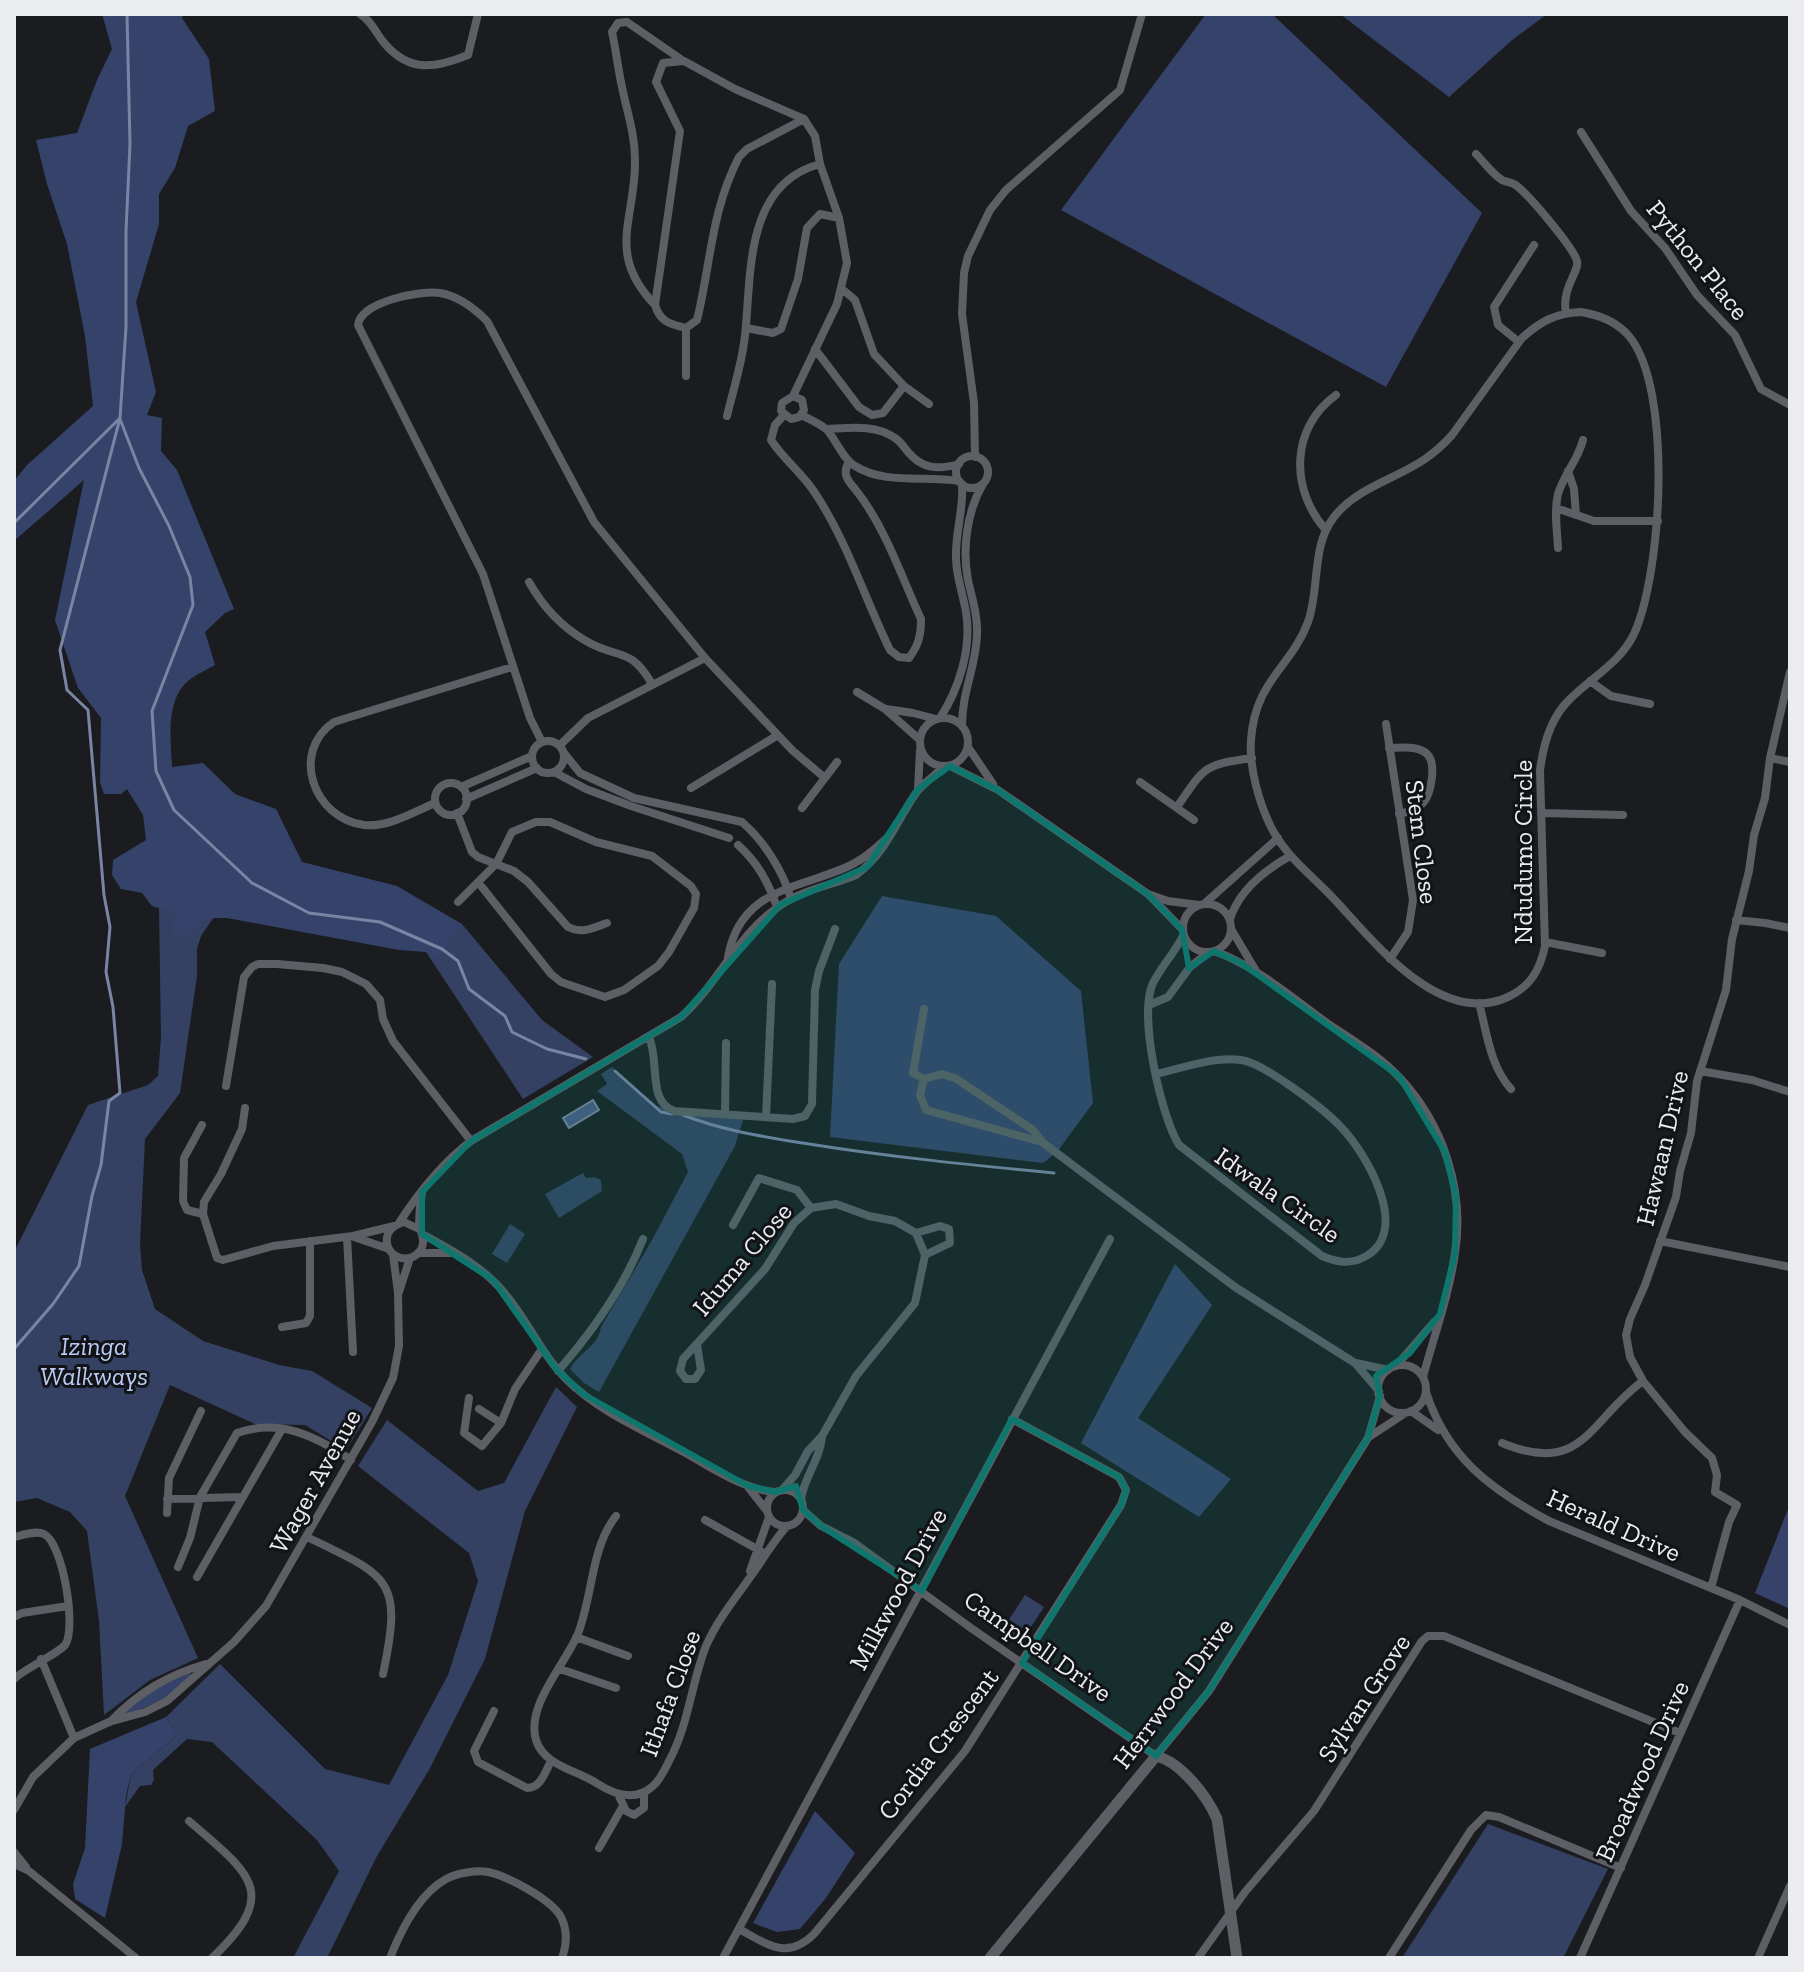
<svg xmlns="http://www.w3.org/2000/svg" width="1804" height="1972" font-family="'Zilla Slab',serif">
  <rect width="100%" height="100%" fill="#1a1c20"/>
  <path fill="#344162" d="M255 861 462 924 542 1020 593 1057 523 1099 426 952 336 922 214 917 201 936 197 949V976L180 1093 145 1139 140 1244 142 1270 155 1309 203 1341 279 1365 312 1371 372 1408 346 1450 305 1425 255 1424 170 1385 125 1496 198 1658 150 1680 104 1715 99 1621 87 1531 70 1512 37 1498 14 1502V1252L88 1105 148 1085 158 1076 161 1037 159 908Z
    M612 1067 657 1106 669 1110 744 1117 735 1146 599 1392 584 1383 570 1369C578 1353 598 1347 601 1327L652 1240 688 1172 682 1154 597 1091 607 1084 601 1074Z
    M583 1173 586 1178 594 1177 601 1180 602 1191 559 1218 545 1194Z
    M510 1224 525 1234 507 1263 492 1254Z
    M556 1387 577 1407 525 1511 485 1659 429 1770 377 1856 327 1958H293L339 1871 317 1840 212 1742 187 1739 153 1770 154 1780 151 1785 140 1786 125 1807 131 1774 177 1735 166 1717 220 1664 325 1769 389 1785 448 1675 478 1581 469 1553 358 1466 387 1420 478 1491 504 1483Z
    M1025 1595 1044 1607 1021 1642 1002 1630Z
    M1488 1824 1608 1869 1563 1958H1402Z"/>
  <path fill="#35436a" d="M102 14H183L182 18 209 59 215 111 188 126 175 168 159 194V224L136 302 156 392 147 415 162 418 161 451 177 470 234 609 225 613 205 632 215 665C206 670 195 675 188 681 165 701 171 740 172 767L203 763 235 794 276 809 302 862 397 886 462 924 437 960 426 952 399 950 227 918C209 918 199 917 189 934L175 937 171 923 179 914 152 906 142 893 121 889 112 875 113 860 146 840 143 815 127 789 121 794H104L100 782 101 718 78 688 55 620 84 480 14 541V481L27 465 93 406 85 336 67 244 47 184 36 140 77 133 97 80 112 49Z
    M1206 14H1272L1482 213 1386 387 1061 210Z
    M1340 14H1547L1511 41 1449 97Z
    M882 896 996 916 1081 991 1093 1103 1057 1152 1043 1163 830 1137 839 964Z
    M1175 1264 1212 1305 1138 1418 1231 1479 1199 1517 1081 1443Z
    M1790 1504V1609L1755 1593Z
    M190 1673 192 1676 165 1698 128 1715 124 1713 155 1688Z
    M166 1717 177 1735 131 1774 126 1796 122 1844 105 1918 75 1899 73 1884 85 1848 90 1749Z
    M815 1811 855 1853 826 1898 800 1929 777 1932 753 1923Z"/>
  <path fill="#4a5982" stroke="#7a85a3" stroke-width="2" d="M593 1100 599 1110 569 1128 563 1118Z"/>
  <g fill="none" stroke-linecap="round" stroke-linejoin="round">
    <path stroke="#7a85a3" stroke-width="3" d="M120 419 139 468 169 526 190 577 193 605 152 711 156 771 174 810 252 883 309 913 380 922 442 949 458 961 469 989 505 1016 512 1032 547 1049 586 1059
      M14 523 120 418 126 327V231L130 144 127 14
      M615 1071 661 1112 672 1114
      M683 1115C724 1131 765 1137 809 1144 890 1157 972 1165 1054 1173
      M14 1349 53 1304 79 1266 92 1196 101 1165 109 1101 120 1093 113 1007 106 972 110 927 104 895 88 710 67 690 60 650 120 418"/>
    <path stroke="#5d5f65" stroke-width="8" d="M360 14C372 21 376 34 385 44 410 73 436 68 468 55L478 14
      M1581 132 1631 211 1665 248 1697 295 1735 335 1761 389 1790 405
      M1476 154C1484 162 1492 174 1502 180 1506 182 1510 182 1514 184 1526 191 1573 247 1577 261 1580 271 1561 288 1566 313
      M655 305C605 253 636 219 635 160 635 134 627 112 622 87 618 69 616 50 612 32L618 23 627 22 682 60
      M1581 312C1600 315 1616 321 1629 336 1673 389 1662 573 1634 634 1620 663 1592 677 1570 699 1551 717 1543 745 1540 771L1545 946C1540 970 1530 987 1508 997 1441 1028 1374 942 1335 900 1313 876 1286 857 1271 827 1259 803 1249 767 1251 740 1255 680 1291 668 1308 622 1320 589 1311 546 1334 517 1356 488 1396 479 1425 459 1435 452 1444 444 1452 435L1522 338C1541 321 1556 313 1581 312Z
      M686 328V376
      M746 328 773 333 781 329 798 279 807 228 820 214 839 218
      M1519 342 1498 325 1494 307 1534 245
      M815 349 859 407 872 415 883 413 904 386 874 354 855 300 842 289
      M904 386 929 404
      M793 396 802 400 804 410 799 417 791 419 781 411 782 403 793 396 837 304 847 263 839 218 820 164 815 136 804 119 735 89 684 61 663 63 656 82 680 131 679 138 655 305C660 322 670 324 686 328L697 320C711 263 711 211 739 157L747 149 804 119
      M784 415 775 425 771 440C784 460 803 474 815 493 847 541 865 599 890 650L899 657 909 658C919 645 921 634 921 619 901 576 885 526 855 489 847 480 842 473 849 462
      M802 415C810 420 822 424 828 431 837 442 843 459 855 466 885 485 925 475 959 481
      M727 416C734 387 744 356 746 325 751 266 748 183 820 164
      M827 429C849 428 875 424 895 438 900 441 904 447 908 452 922 469 938 470 959 464
      M956 472a16 16 0 1 1 32 0a16 16 0 1 1-32 0Z
      M975 457 974 403 962 314 964 273 968 256 990 210 1006 190 1120 90 1142 14
      M1568 471 1574 489 1576 515
      M1556 508 1594 521H1658
      M1326 530C1290 490 1290 428 1336 395
      M1558 548C1557 530 1554 511 1558 494 1564 474 1578 460 1583 440
      M529 582C543 607 560 626 586 641 619 660 630 646 652 684
      M1590 681 1611 696 1650 704
      M857 692 885 709 920 740
      M886 709 913 713 936 719
      M920 742a24 24 0 1 1 48 0a24 24 0 1 1-48 0Z
      M940 718C959 689 972 648 966 612 963 594 956 576 956 558 955 533 964 509 962 484
      M1386 724 1413 900 1408 932 1390 959
      M962 726C962 691 976 667 977 635 978 616 972 598 968 580 962 549 967 511 983 484
      M532 757a16 16 0 1 1 32 0a16 16 0 1 1-32 0Z
      M542 742 530 718 483 574 358 325C360 302 420 290 440 293 458 296 474 308 487 321L594 522 705 658 793 751 825 778
      M560 745 588 718 705 658
      M968 747 993 784
      M1389 748C1401 748 1418 745 1427 754 1437 763 1431 795 1423 803 1417 810 1407 812 1399 814
      M564 753 580 773 634 798 742 822C764 841 783 871 791 899
      M1770 758 1790 762
      M950 766 998 790 1148 894 1168 901 1199 905
      M554 772 586 789 631 806 729 838
      M1140 782 1194 820
      M435 799a16 16 0 1 1 32 0a16 16 0 1 1-32 0Z
      M461 787 532 756
      M691 788 778 735
      M918 789 920 750
      M466 799 537 768
      M435 803C414 812 387 828 364 825 313 818 290 752 334 722L512 667
      M1177 807C1205 767 1202 765 1252 758
      M802 808 837 762
      M457 813 472 852 478 857 514 871 528 882 568 927C582 934 593 928 607 923
      M1542 813 1623 815
      M738 845C758 863 768 882 777 907
      M1149 895 1182 929
      M458 902 496 864 512 832 536 822H550L596 842 652 856 691 886 696 894 694 908 669 952 658 966 624 990 605 997 561 982 551 974 478 882
      M1183 928a24 24 0 1 1 48 0a24 24 0 1 1-48 0Z
      M1204 904 1278 838
      M1230 919C1239 890 1265 870 1290 856
      M1736 920 1765 923 1790 928
      M1231 929 1256 971
      M1545 942 1602 953
      M1214 951C1256 966 1291 997 1327 1023 1352 1040 1380 1056 1400 1078 1443 1124 1465 1190 1455 1253 1449 1295 1434 1336 1423 1377
      M728 957C740 888 799 889 849 866 864 859 876 848 888 837
      M1479 1003C1487 1033 1490 1066 1511 1089
      M1149 1005 1168 997 1190 967 1208 953
      M924 1009 913 1073 924 1079
      M649 1037C660 1062 647 1101 674 1111L793 1119 805 1116 812 1104 815 990 819 971 835 929
      M1700 1071 1752 1080 1790 1092
      M1156 1074C1183 1068 1214 1056 1241 1060 1264 1063 1324 1109 1341 1127 1366 1153 1410 1228 1368 1255 1353 1265 1338 1263 1322 1256L1179 1145C1161 1116 1138 1015 1153 983 1161 967 1175 952 1183 936
      M226 1086 244 977 252 967 258 964H277L323 968 342 972 366 984 380 1000 383 1019 393 1041 471 1141
      M245 1108 242 1129 221 1174 204 1202 203 1214 217 1258 223 1260 273 1246 353 1236 394 1226
      M725 1113 726 1043
      M766 1117 772 984
      M202 1125 184 1158 183 1201 187 1210 203 1214
      M1042 1142 926 1110 920 1095 924 1079 942 1074 955 1078 1033 1130 1042 1142 1235 1287 1355 1363 1379 1391
      M399 1223C419 1192 441 1164 471 1141L681 1017C719 983 738 933 781 905 803 890 832 885 856 875 887 852 895 823 916 793 923 783 935 776 943 767
      M733 1225 759 1178 797 1190 811 1208
      M419 1229 404 1222C394 1225 385 1232 387 1244 392 1264 420 1263 423 1243 424 1236 420 1231 419 1225 419 1214 420 1204 422 1193
      M916 1233 940 1226 949 1229 950 1243 925 1255
      M422 1234C453 1251 484 1267 506 1295 528 1321 542 1355 566 1379 598 1411 641 1429 680 1450 710 1466 741 1489 775 1492
      M347 1237 353 1352
      M354 1237 389 1249
      M1660 1241 1790 1267
      M418 1253H451
      M399 1292 410 1258
      M282 1327 306 1323 310 1316V1241
      M697 1345 701 1370 695 1379H686L680 1371 683 1359 765 1269 794 1223 811 1208 836 1204 869 1216 895 1221 916 1233 925 1255 915 1303 856 1376 822 1436 808 1451 795 1475 782 1490
      M1356 1363 1388 1370
      M1378 1389a24 24 0 1 1 48 0a24 24 0 1 1-48 0Z
      M1396 1366 1434 1322
      M558 1371C592 1332 624 1287 643 1239
      M1426 1392C1447 1457 1490 1489 1549 1521L1740 1600 1790 1625
      M469 1398 464 1433 482 1446 501 1423 515 1389 542 1349
      M479 1409 501 1423
      M1411 1411 1438 1430
      M1369 1437 1404 1414
      M1502 1443C1583 1477 1590 1419 1643 1381
      M748 1487 767 1511
      M767 1508a18 18 0 1 1 36 0a18 18 0 1 1-36 0Z
      M167 1499 241 1497
      M801 1499C804 1477 820 1460 822 1437
      M803 1510 821 1526 853 1542 971 1628 1156 1756 1209 1691 1368 1438 1380 1396
      M167 1513 169 1478 201 1411
      M616 1516C590 1549 593 1598 577 1636 563 1667 526 1706 536 1740 544 1766 577 1770 598 1784 615 1795 635 1802 653 1786 660 1780 665 1769 669 1761 689 1724 691 1684 706 1646 720 1614 744 1588 762 1560 770 1548 777 1537 787 1526
      M705 1520 766 1554
      M14 1537C23 1535 36 1530 44 1534 63 1543 77 1629 65 1645 59 1653 26 1668 14 1679
      M307 1537C390 1577 403 1579 383 1674
      M178 1567 190 1538 200 1497 237 1433C279 1418 316 1436 351 1460
      M750 1571 769 1517
      M197 1577 282 1429
      M1711 1588 1729 1522 1737 1505 1715 1492 1717 1475 1712 1458 1685 1432 1643 1381 1630 1357 1626 1335 1630 1319 1645 1285 1676 1197 1680 1171 1691 1133 1697 1081 1726 990 1732 939 1749 871 1754 835 1765 798 1770 758 1790 672
      M14 1617 22 1613 68 1606
      M576 1637 628 1656
      M41 1659 74 1738
      M560 1669 616 1688
      M494 1711 474 1751 478 1762 527 1788C541 1788 545 1772 551 1761
      M110 1722C138 1693 167 1675 206 1664
      M619 1796 626 1811 634 1815 644 1808V1792
      M14 1810 33 1777 74 1738 109 1722 145 1712 167 1701 234 1642 266 1606 372 1422 393 1378 399 1346 398 1293 393 1254
      M189 1821C249 1873 282 1892 212 1958
      M599 1848 623 1806
      M14 1852 26 1867
      M14 1864 29 1871 136 1958
      M739 1929C767 1944 787 1961 814 1934L965 1751 1121 1505 1126 1490 1119 1477 1012 1419
      M390 1958C401 1930 419 1894 446 1879 457 1873 476 1870 488 1872 507 1876 551 1899 561 1917 568 1931 567 1944 562 1958
      M723 1958 1110 1239
      M1198 1958 1245 1892 1314 1811 1422 1641 1428 1636H1444L1680 1733
      M1389 1958 1471 1830 1486 1815 1499 1817 1621 1868
      M1580 1958 1740 1600
      M1758 1958 1790 1886"/>
    <path stroke="#5d5f65" stroke-width="11" d="M990 1958 1156 1756C1181 1762 1207 1796 1217 1819L1237 1958"/>
  </g>
  <path fill="#0f766e" fill-opacity="0.2" stroke="#0f766e" stroke-width="6" stroke-linejoin="round" d="M950 766 998 790 1148 894 1182 929 1189 968 1214 951 1241 963 1399 1076 1445 1152 1456 1196 1455 1254 1440 1314 1410 1353 1376 1376 1380 1396 1368 1438 1209 1691 1156 1756 1022 1663 1121 1505 1126 1490 1119 1477 1012 1419 922 1591 821 1526 803 1510 796 1486 775 1492 748 1486 583 1394 556 1369 493 1280 422 1234V1192L471 1141 681 1017 780 905 867 867 918 789Z"/>
  <g text-anchor="middle" stroke-width="6" stroke-linejoin="round" paint-order="stroke">
    <g font-size="26" fill="#eaecef" stroke="#111317">
      <text transform="translate(1698 260) rotate(51)" y="9">Python Place</text>
      <text transform="translate(1422 842) rotate(83)" y="9">Stem Close</text>
      <text transform="translate(1523 852) rotate(-90)" y="9">Ndudumo Circle</text>
      <text transform="translate(1662 1148) rotate(-77)" y="9">Hawaan Drive</text>
      <text transform="translate(1278 1195) rotate(35)" y="9">Idwala Circle</text>
      <text transform="translate(742 1259) rotate(-50)" y="9">Iduma Close</text>
      <text transform="translate(315 1481) rotate(-61)" y="9">Wager Avenue</text>
      <text transform="translate(1614 1525) rotate(24)" y="9">Herald Drive</text>
      <text transform="translate(898 1589) rotate(-62)" y="9">Milkwood Drive</text>
      <text transform="translate(1038 1646) rotate(35)" y="9">Campbell Drive</text>
      <text transform="translate(670 1693) rotate(-70)" y="9">Ithafa Close</text>
      <text transform="translate(1173 1693) rotate(-53)" y="9">Herrwood Drive</text>
      <text transform="translate(1364 1698) rotate(-57)" y="9">Sylvan Grove</text>
      <text transform="translate(938 1744) rotate(-53)" y="9">Cordia Crescent</text>
      <text transform="translate(1642 1771) rotate(-66)" y="9">Broadwood Drive</text>
    </g>
    <g font-size="26" font-style="italic" fill="#bacaf2" stroke="#111317">
      <text x="94" y="1355">Izinga<tspan x="94" dy="30">Walkways</tspan></text>
    </g>
  </g>
  <rect width="1804" height="1972" fill="none" stroke="#eaecef" stroke-width="32"/>
</svg>
